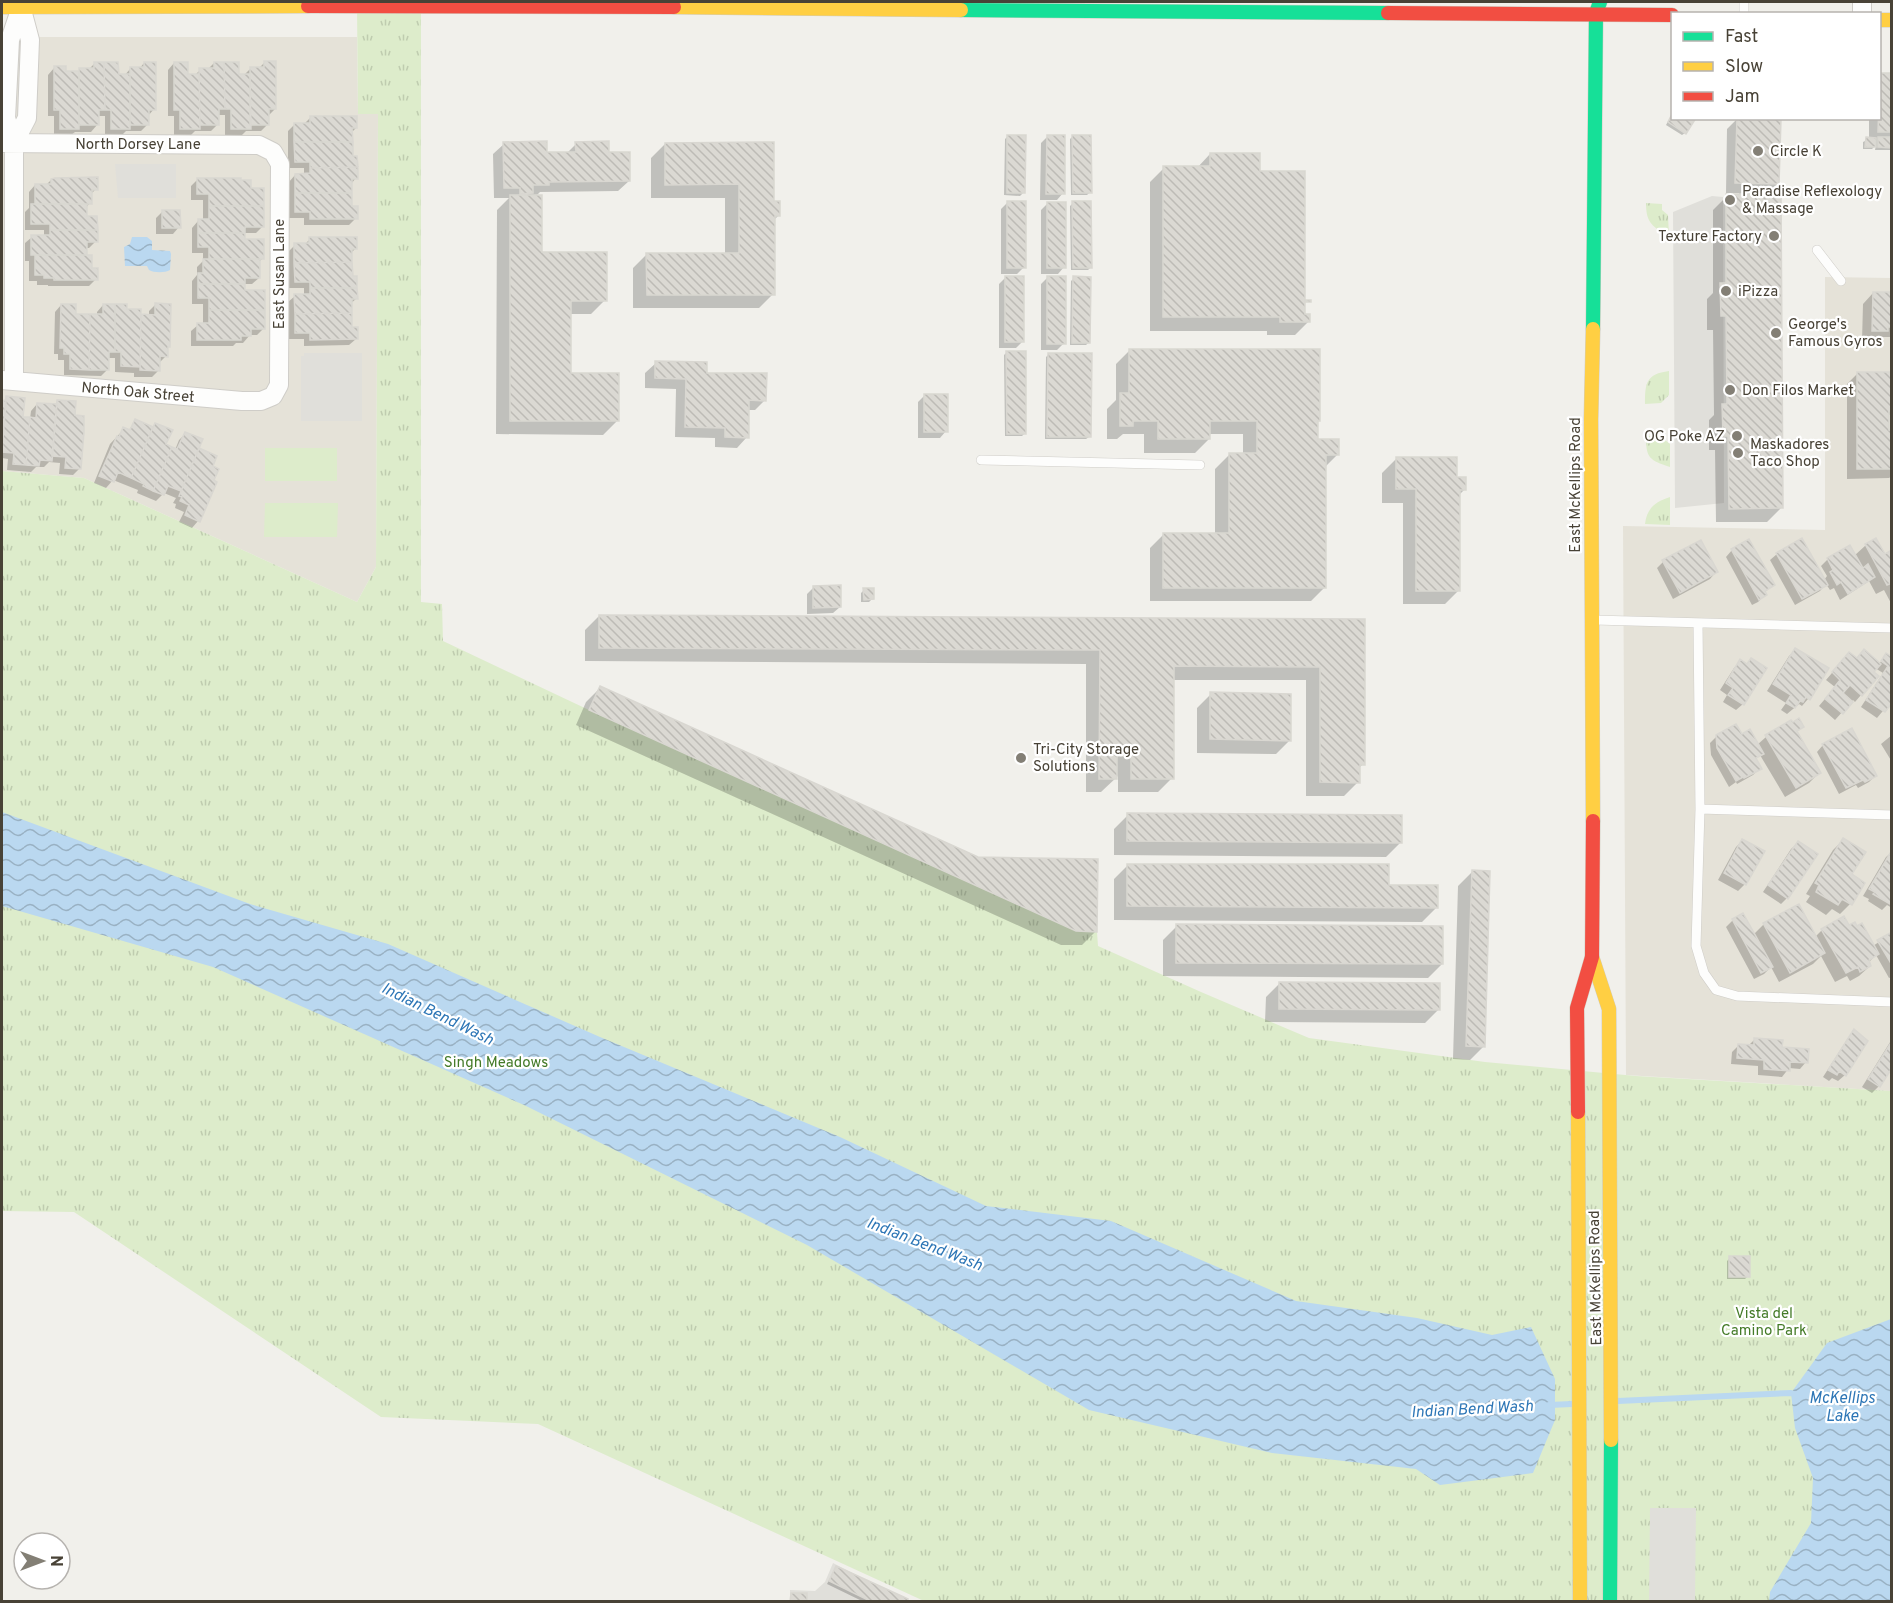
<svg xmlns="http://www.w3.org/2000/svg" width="1893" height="1603" font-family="Overpass,sans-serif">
  <defs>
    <pattern id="grass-tufts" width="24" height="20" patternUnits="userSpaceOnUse" patternTransform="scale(1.5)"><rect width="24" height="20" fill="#ddeccb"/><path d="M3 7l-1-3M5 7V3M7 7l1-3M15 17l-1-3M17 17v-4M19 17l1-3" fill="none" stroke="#bfccaf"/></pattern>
    <pattern id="water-waves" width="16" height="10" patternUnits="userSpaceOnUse" patternTransform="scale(1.5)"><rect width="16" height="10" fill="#bad8f0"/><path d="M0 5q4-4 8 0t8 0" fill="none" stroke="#99b1c3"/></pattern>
    <pattern id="building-back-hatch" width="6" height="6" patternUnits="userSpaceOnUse" patternTransform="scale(1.5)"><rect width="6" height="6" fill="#dbd9d3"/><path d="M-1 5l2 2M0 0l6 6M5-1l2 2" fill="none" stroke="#bdbbb6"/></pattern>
  </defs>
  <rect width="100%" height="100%" fill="#f1f0eb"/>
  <path fill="#e5e2d8" d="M2 37H357L358 114H378L376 567 357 602 84 478 2 471Z
    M1825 277 1891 278V1091L1626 1075 1623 526 1825 530Z"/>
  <path fill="url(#grass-tufts)" d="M357 6H421V602L442 604 443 641 589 710 1076 931 1097 932 1098 946 1201 992 1309 1038 1485 1062 1636 1076 1891 1091V1601H924L538 1424 381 1417 74 1212 2 1211V471L84 478 357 602 376 567 378 114H358Z
    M1646 203 1662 204V210L1668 215 1669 237C1653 226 1646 224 1646 203Z
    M1669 371V395L1661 403 1645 404C1645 383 1646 374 1669 371Z
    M1646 436H1660L1670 444V467C1649 460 1646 458 1646 436Z
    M1670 497V525L1645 524C1647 508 1655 502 1670 497Z"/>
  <path fill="#ddeccb" d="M265 448H337V481H265Z
    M265 503H338L337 537H264Z"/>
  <path fill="#e0dfda" d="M115 164H176V198H118Z
    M1712 196 1723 197 1724 503 1675 508 1673 212Z
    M304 353H362V421H301V356H304Z
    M1650 1508H1696L1695 1601H1649Z
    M833 1563 907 1601 790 1602V1590L815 1591 825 1582Z"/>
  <path fill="url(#water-waves)" d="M132 237H147L152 241V250L170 251 171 254 170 270C165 273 154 273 149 270L147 266H125L124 247 130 244Z
    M2 812 250 904 388 944 600 1037 840 1137 986 1206 1111 1221 1296 1301 1417 1318 1492 1335 1531 1327 1555 1379V1420L1533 1473 1440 1485 1416 1469 1272 1453 1089 1410 807 1245 524 1105 213 967 2 906Z
    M1891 1319V1601H1769L1770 1592 1811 1523 1813 1478 1795 1428 1791 1393 1827 1343Z"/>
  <path fill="#0003" d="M144 63 154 109 148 116V124L141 131H126L122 135H105V116H97V125L91 132H75L71 135H54V116H48V75L54 68 64 73H77L80 70H88L94 64 117 76H124L130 69H139Z
    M174 63 186 76H194L200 70 208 69 214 63 237 75H244L251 68H259L264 63 275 109 268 116V124L261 131H246L242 135H225V115H218V124L211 131H195L191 135H174V116H168V70Z
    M1880 75H1892V150H1875L1876 145 1872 149H1863V142L1869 139V118H1880Z
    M1672 114V118L1685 133 1682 135 1666 125Z
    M310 118 356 128 351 133V157L356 178 351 184V208L356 218 349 225H304V218H289V182L295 175H304V168H288V131L295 124H304Z
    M1737 119 1778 183 1765 196 1781 508 1767 522H1716L1715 450H1709V420L1714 415 1713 330H1707V299L1713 293V210L1727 196H1739V193H1726L1727 129Z
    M1008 136 1023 193 1020 196 1004 195 1005 139Z
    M1048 136 1063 193 1057 200H1040L1041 143Z
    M1073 136 1090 192 1087 195H1071L1070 139Z
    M504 144 546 154H566L576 144 607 154 629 181 618 191 540 192 536 196 540 253 605 300 591 314H570V374L617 421 603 435 496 434 497 210 509 198H494L493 154Z
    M665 144H772L773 202 779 215 773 221V294L759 308H633V268L647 254H725V198H651V158Z
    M1210 154 1258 173 1304 316 1309 321 1295 335H1267V331H1150V182L1164 168H1197Z
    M198 179 249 189 263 226 256 233H243V241L263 258 259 262V278L252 284H244V292L263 329 257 335H250L243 343H236L233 346H191V331L198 325H203V304H192V281L197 275V267L203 261V253H192V228L198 221H203V200H191V186Z
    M51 180 96 189 90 195V203L85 209V218L96 241 89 248H85L91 270 96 279 89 286H48V285H37V281H29V261H25V243L32 237H44V230H25V212L29 208V192L35 185H46Z
    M1007 203 1024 267 1017 274H1001V209Z
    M1048 203 1064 267 1058 274H1041V210Z
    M1073 203 1091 267 1088 270H1071L1070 206Z
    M162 212 179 227 173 234H156V218Z
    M310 239 356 248 351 253V262L356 299 350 304 351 329 356 339 349 345 304 346V339H288V302L295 296H304V288H288V252L295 245H304Z
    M1006 277 1022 342 1016 348H999V284Z
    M1047 278 1064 343 1057 350H1041V284Z
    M1074 278 1089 342 1086 345H1070L1071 281Z
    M1873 293H1892V337H1881L1877 341H1862L1863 304Z
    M61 305 75 316H97V312L103 305 139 316H149V311L155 305 169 347 166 349V356L159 363V370L152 377H134V373L115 372V358H108V369L101 376 64 375V360H58V354H54L55 312Z
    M1130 350 1318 421 1316 423V440L1338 454 1325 467V587L1311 601H1150V548L1164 534H1215V469L1229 455H1243V434H1209V439L1195 453H1144V434H1123L1117 439H1107V409L1116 400V364Z
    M1007 352 1025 433 1022 436H1005L1004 355Z
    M1049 354 1089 437 1086 439H1045L1046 357Z
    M656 363 706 375 765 400 755 410H747V437L737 448 715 447V438L675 437 676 389 645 388V373Z
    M1857 374H1892V413L1888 416V432H1892V476L1889 478 1847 479V384Z
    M924 396 946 431 940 438H918V402Z
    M7 398 22 418 30 419 31 411 37 404 54 405 58 402 74 417 80 468 73 475 59 474 60 463 49 462 44 467H36L31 472 7 470 8 459 2 458V402Z
    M136 421 152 428 155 425 164 445 175 450 179 440 186 433 211 467 212 481 198 521 192 528 179 522 184 512 175 508 176 504 173 503 176 498 164 493 156 501 137 493 138 490 113 480 106 488 94 483 110 444 124 429 128 431Z
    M1396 459 1456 478 1465 489 1459 495V590L1445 604H1403V503H1382V473Z
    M1876 540 1884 556 1892 555V605L1884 590 1876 594 1869 581 1840 600 1834 588 1830 590 1826 584 1820 591 1795 605 1770 560 1777 554 1824 580 1827 576 1821 566 1828 559 1854 556 1866 545Z
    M1732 550 1773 585 1764 593 1765 595 1758 602 1752 605 1726 557Z
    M1663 562 1716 572 1710 579 1673 599 1657 568Z
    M814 587 840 607 833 613 807 614V594Z
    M864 590 872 599 869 602H861V593Z
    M599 616 1364 620 1363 764 1358 769V782L1344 796H1306V680H1172V778L1158 792H1118V776L1101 792H1086V664L585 661V630Z
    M1795 650 1827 669 1808 699 1802 706 1799 704 1787 714 1781 710 1786 703 1767 691 1789 656Z
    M1886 655 1892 658V700L1877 718 1861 707 1883 673 1875 668 1861 695 1855 702 1853 700 1835 720 1819 706 1835 687 1826 680 1843 660 1856 659 1879 664Z
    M1741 661 1743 704 1736 710 1723 702 1727 695 1720 690 1734 668Z
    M600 688 1096 931 1082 945H1061L576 725 586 702Z
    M1211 694 1290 740 1276 754 1197 753V708Z
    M1791 722 1792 724 1802 726 1796 732 1819 773 1809 783 1785 797 1760 755 1755 760 1760 768 1753 775 1737 784 1736 782 1729 787 1711 755 1710 743 1717 736H1741L1757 745 1766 737Z
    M1892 735V762L1881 744Z
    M1823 745 1875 776 1869 782 1858 788 1856 785 1839 794 1817 752Z
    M1128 815 1400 843 1386 857 1114 855V829Z
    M1743 840 1745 884 1738 891 1718 880 1736 847Z
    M1843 840 1850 875V904L1840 914 1832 909 1826 915 1806 902 1810 896 1806 894 1833 850Z
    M1798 843 1787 898 1781 904 1763 892 1791 849Z
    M1892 852V908L1887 905 1882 910 1868 901 1869 899 1863 896 1886 857Z
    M1128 865 1387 886 1436 908 1422 922 1114 920V879Z
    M1472 872 1484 1046 1470 1060 1453 1059 1458 886Z
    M1733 920 1753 935 1764 924 1815 937 1822 930 1848 927 1873 946 1892 933V977L1889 978 1876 955 1868 963 1870 966 1859 976 1850 981 1847 976 1835 982 1821 956 1813 964 1779 982 1771 967 1764 974 1754 979 1726 927Z
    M1177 926 1442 964 1428 978 1163 976V940Z
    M1280 983 1439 1009 1425 1023 1265 1022 1266 997Z
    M1854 1031 1845 1075 1838 1081 1832 1078 1829 1081 1823 1077 1848 1038Z
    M1755 1039 1780 1049 1806 1062 1800 1069 1789 1068 1782 1077 1758 1075V1066L1731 1064 1732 1052 1739 1045 1748 1046Z
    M1892 1039V1072L1888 1071 1879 1086 1872 1093 1862 1087Z
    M1730 1258 1748 1276 1745 1279H1727V1261Z
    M836 1567 905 1602H864L827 1584Z"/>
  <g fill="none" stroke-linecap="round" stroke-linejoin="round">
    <path stroke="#bad8f0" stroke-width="6" d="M1618 1401 1791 1393 1799 1396
      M1549 1405 1572 1404"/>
  </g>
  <path fill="url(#building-back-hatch)" stroke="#d9d7d1" stroke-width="1.5" d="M264 61H276V109H269V125H250V67H264Z
    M94 62H104L105 110H99V125H79V68H94Z
    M104 62H118L119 74H130V129H111V110H105Z
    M144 62H156V110H149V125H130V67H144Z
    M174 62H188V74H199L200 129H180V110H174Z
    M214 62H224L225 109H219V125H200L199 68H214Z
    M224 62H239V74H250L251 129H231V109H225Z
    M54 66H66V71H79V129H60V110H54Z
    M1880 73H1892V132H1878Z
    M1672 114V118H1696L1686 134 1668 122Z
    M310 116H357V128H352L353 142H294V123H310Z
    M1737 118 1781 119 1779 184 1735 183Z
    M1007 135H1026L1025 193H1007Z
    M1047 135H1065V194H1046Z
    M1072 135H1091L1092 193H1073Z
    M1866 137 1876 138V147H1865Z
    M1878 137H1892V148L1878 147Z
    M547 141V152H576L575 142 609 141V152H630V181L549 182V185H533V193L520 194V188H504L503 142Z
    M294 142H353V156H357L358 167 310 168V162H295Z
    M774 142V201H780V216H775V295H647L646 253H739V184L665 185V143Z
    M1210 153H1260V171H1305V300H1311V302H1305V314H1310V322H1280V317H1163V166H1210Z
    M358 167V179H352V193H295V174L310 173V168Z
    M98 177V190H92V204H35V184H51V179L55 178Z
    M197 178H241V180H251V188H264V206H209V194H197Z
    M295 193H352V206H358V219H310V212H295Z
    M1726 194H1781L1783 508 1729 509 1728 436H1723L1722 404H1727L1726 316H1721L1720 283H1726Z
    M510 195H542V252H607V301H571V373H619V421H510Z
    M1007 201H1026V268H1007Z
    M1072 201H1091L1092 268H1073Z
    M1047 202H1066V268H1047Z
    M31 204H87V216H97L98 230H50V224H31Z
    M209 206H264V227H245V233H198V219H209Z
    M162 210H180L181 228H162Z
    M50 230H98V242H87V255H31V235H50Z
    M198 233H245V239H264V259H209V247H198Z
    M309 237H357V249H352V262L294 263V243H309Z
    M35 255H92V268H98V280H54V278H44V275H35Z
    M203 259H260V278H245V284H198V273H203Z
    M352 262 353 276H357V288H310V282H295L294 263Z
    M1005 276H1024V342H1005Z
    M1047 276H1066V344H1047Z
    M1073 276 1091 277 1090 343H1072Z
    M198 284H245V290H265V310H209V298H198Z
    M310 288H357L358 299H352V313L295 314 294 294H310Z
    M1873 292H1892V327H1888V331H1872Z
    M155 303 171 304 170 347H168V357L160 356V371L140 370 141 314 155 315Z
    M61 304H76V314H90L89 370 70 369V354H64V348H60Z
    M103 304H115V352H109V370H89L90 314H103Z
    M115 304H127V309H141L140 367 121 366V352H115Z
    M209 310H265V329H251V336H241V340H197V323H209Z
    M352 313V327H358V339L310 340V333H295V314Z
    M1129 349H1320V421H1318V439H1339V455H1326V588H1163V533H1229V453H1257V421H1210V439H1158V421H1133V426H1120V393H1129Z
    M1006 351H1026V434H1007Z
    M1048 353H1092L1091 437H1047Z
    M655 361 707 362V373H767L766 401 749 400V438L725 437V428L685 427 686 379 655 378Z
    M1857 372H1892V411H1889V430H1892V469H1857Z
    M924 394H948V432H924Z
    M6 396 25 398 23 417H30L26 465 13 464 14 453 2 452Z
    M2 400 6 401 2 452Z
    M57 400 76 401 75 415 84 416V432L81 469 65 468 66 457 52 456Z
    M37 403 57 404 52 461 40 460 39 466 26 465 30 417 36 418Z
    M135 419 153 427 131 478 118 472 114 482 99 476 117 436 119 437 123 427 130 430Z
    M155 423 173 430 166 444 172 447 153 491 143 486 144 484 131 478Z
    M185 432 203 439 181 491 168 486 164 495 153 491 172 447 177 449Z
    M199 448 217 456 213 466 219 469 214 480 217 482 200 522 185 515 189 505 180 501 182 497 179 496Z
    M1396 457H1457V477H1466V490H1460V591H1416V489H1396Z
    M1802 538 1828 585 1802 599 1776 553Z
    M1876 538 1885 554 1890 551 1892 553V583L1887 585 1865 544Z
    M1749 539 1775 585 1765 591 1767 595 1759 600 1731 549Z
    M1701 540 1718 572 1680 593 1662 560Z
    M1850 545 1863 568 1868 564 1875 577 1848 594 1841 582 1837 585 1830 572 1833 570 1827 558Z
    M841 585V607L813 608V586Z
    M863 588H874V599L864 600Z
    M599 615 1365 619V765H1360V783L1320 782V667L1174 666V779H1131V756H1117V779H1099L1100 650 599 648Z
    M1795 648 1829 668 1810 700 1806 697 1803 702 1800 701 1795 708 1786 703 1791 695 1773 684Z
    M1864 649 1881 664 1874 672 1879 676 1862 696 1850 685 1843 693 1853 702 1843 714 1825 699 1840 680 1832 672 1849 652 1857 658Z
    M1886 653 1892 657V703L1885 712 1866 700 1888 666 1881 661Z
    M1751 658 1767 668 1744 705 1728 695 1733 688 1726 683 1740 659 1747 664Z
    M600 686 978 857 1098 859 1097 932 1076 931 589 710Z
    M1210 692 1291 694V741L1210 739Z
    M1799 718 1804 727 1797 731 1821 773 1796 788 1765 735 1791 720 1793 722Z
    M1736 724 1742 734 1750 729 1764 754 1756 758 1762 769 1744 778 1743 777 1736 781 1717 748 1716 735Z
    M1852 728 1877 776 1865 782 1863 780 1846 788 1822 744Z
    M1127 813 1402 815V843L1127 841Z
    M1843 838 1866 852 1852 874 1865 883 1852 905 1842 899 1838 905 1816 892 1819 885 1815 883Z
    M1742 839 1765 851 1746 885 1724 873Z
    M1798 841 1818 854 1788 899 1768 885Z
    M1892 850V901L1890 904 1873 894 1875 892 1869 889Z
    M1127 864H1389V885H1438V908L1127 906Z
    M1472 870 1490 871 1485 1047 1466 1046Z
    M1799 904 1825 953 1790 973 1763 923Z
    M1743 913 1773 967 1761 973 1732 919Z
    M1844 916 1849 925 1855 922 1857 926 1862 923 1879 954 1869 960 1871 966 1860 972 1858 967 1846 973 1821 929Z
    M1176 924 1443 926V964L1176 963Z
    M1892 932V965L1877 940Z
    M1279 982 1440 983V1010L1279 1009Z
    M1854 1029 1868 1041 1846 1076 1839 1071 1837 1075 1828 1070Z
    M1754 1038 1783 1040 1782 1047 1809 1049 1808 1063 1790 1062V1071L1764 1069V1060L1737 1058 1738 1044 1754 1045Z
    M1892 1041V1068L1880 1087 1868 1079Z
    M1729 1256H1750V1277H1729Z
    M836 1566 908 1599 907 1602H872L829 1581Z
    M791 1593H807V1602H790Z"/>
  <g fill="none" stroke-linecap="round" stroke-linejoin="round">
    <g stroke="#cfcdc8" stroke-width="10">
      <path id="lane" d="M1744 2V14
        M1817 250 1841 281
        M981 460 1200 465
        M1594 620 1892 628
        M1698 624 1700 809 1696 946 1704 973 1716 990 1737 996 1892 1002
        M1700 809 1892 815"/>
    </g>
    <g stroke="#cfcdc8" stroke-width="20">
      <path id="street" d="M1862 14V2
        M2 143 259 145 273 152 280 164 279 385 273 396 261 401H242L2 380
        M14 143 27 118 30 40 21 6
        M14 381V143L6 118 10 40 21 7"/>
    </g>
    <g stroke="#d1cdc2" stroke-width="15">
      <path id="fast" d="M961 10 1388 13
        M1593 329 1596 13 1600 2
        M1610 1602 1611 1440"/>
    </g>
    <g stroke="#d1cdc2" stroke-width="15">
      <path id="slow" d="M2 7 308 6
        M674 7 961 10
        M1880 20H1892
        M1593 329 1591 419 1593 821
        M1592 957 1609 1009 1611 1440
        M1578 1112 1580 1602"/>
    </g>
    <g stroke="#d1cdc2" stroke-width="15">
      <path id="jam" d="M308 6 674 7
        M1388 13 1672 15
        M1578 1112 1577 1008 1592 957 1593 821"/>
    </g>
    <use href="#lane" stroke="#fdfdfc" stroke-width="9"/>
    <use href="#street" stroke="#fdfdfc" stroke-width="18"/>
    <use href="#fast" stroke="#16e098" stroke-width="14"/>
    <use href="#slow" stroke="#ffcf43" stroke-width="14"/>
    <use href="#jam" stroke="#f24e42" stroke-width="14"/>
  </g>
  <g fill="#837f75" stroke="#fff" stroke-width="2">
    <circle cx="1758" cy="151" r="6"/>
    <circle cx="1730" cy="200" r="6"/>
    <circle cx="1774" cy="236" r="6"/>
    <circle cx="1726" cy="291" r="6"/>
    <circle cx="1776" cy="333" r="6"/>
    <circle cx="1730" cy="390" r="6"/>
    <circle cx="1737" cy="436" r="6"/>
    <circle cx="1738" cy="453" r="6"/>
    <circle cx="1021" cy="758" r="6"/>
  </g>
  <g text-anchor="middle" stroke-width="4.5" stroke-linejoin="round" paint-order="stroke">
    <g font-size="15" fill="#484236" stroke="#fff">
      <text x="138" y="149">North Dorsey Lane</text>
      <text transform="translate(279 274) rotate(-90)" y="5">East Susan Lane</text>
      <text transform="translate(138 392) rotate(5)" y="5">North Oak Street</text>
      <text transform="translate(1575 485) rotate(-90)" y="5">East McKellips Road</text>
      <text transform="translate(1595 1278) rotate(-91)" y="5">East McKellips Road</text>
    </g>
    <g font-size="15" fill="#484236" stroke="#fff" text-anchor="start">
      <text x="1770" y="156">Circle K</text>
      <text x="1742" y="196">Paradise Reflexology<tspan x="1742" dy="17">&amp; Massage</tspan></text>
      <text x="1762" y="241" text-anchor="end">Texture Factory</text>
      <text x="1738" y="296">iPizza</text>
      <text x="1788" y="329">George's<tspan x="1788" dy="17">Famous Gyros</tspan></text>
      <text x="1742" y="395">Don Filos Market</text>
      <text x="1725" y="441" text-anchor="end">OG Poke AZ</text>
      <text x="1750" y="449">Maskadores<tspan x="1750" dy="17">Taco Shop</tspan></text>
      <text x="1033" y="754">Tri-City Storage<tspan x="1033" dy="17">Solutions</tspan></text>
    </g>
    <g font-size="15" fill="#447b28" stroke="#fff">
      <text x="496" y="1067">Singh Meadows</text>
      <text x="1764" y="1318">Vista del<tspan x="1764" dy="17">Camino Park</tspan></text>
    </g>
    <g font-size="16" font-style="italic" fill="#2d76b6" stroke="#fff">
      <text transform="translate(438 1013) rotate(26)" y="6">Indian Bend Wash</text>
      <text transform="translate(925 1243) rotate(21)" y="6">Indian Bend Wash</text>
      <text x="1842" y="1403">McKellips<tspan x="1842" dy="18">Lake</tspan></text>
      <text transform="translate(1472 1408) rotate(-3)" y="6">Indian Bend Wash</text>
    </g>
  </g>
  <rect width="1893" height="1603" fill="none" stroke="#484236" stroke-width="6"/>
  <rect x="1671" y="12" width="210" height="108" fill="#ffffff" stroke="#b6b3af" stroke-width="1.5"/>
  <rect x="1683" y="32" width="30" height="9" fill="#16e098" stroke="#b6b3af" stroke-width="1.5"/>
  <text x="1725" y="42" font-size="18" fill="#484236">Fast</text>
  <rect x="1683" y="62" width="30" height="9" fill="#ffcf43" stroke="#b6b3af" stroke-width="1.5"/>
  <text x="1725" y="72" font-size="18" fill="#484236">Slow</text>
  <rect x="1683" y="92" width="30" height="9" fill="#f24e42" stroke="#b6b3af" stroke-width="1.5"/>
  <text x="1725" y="102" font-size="18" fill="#484236">Jam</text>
  <g transform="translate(42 1561) rotate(90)"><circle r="28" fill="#ffffff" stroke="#b6b3af" stroke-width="1.5"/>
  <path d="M0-4.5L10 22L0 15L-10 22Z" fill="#837f75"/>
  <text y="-9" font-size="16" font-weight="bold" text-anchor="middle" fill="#484236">N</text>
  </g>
</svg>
